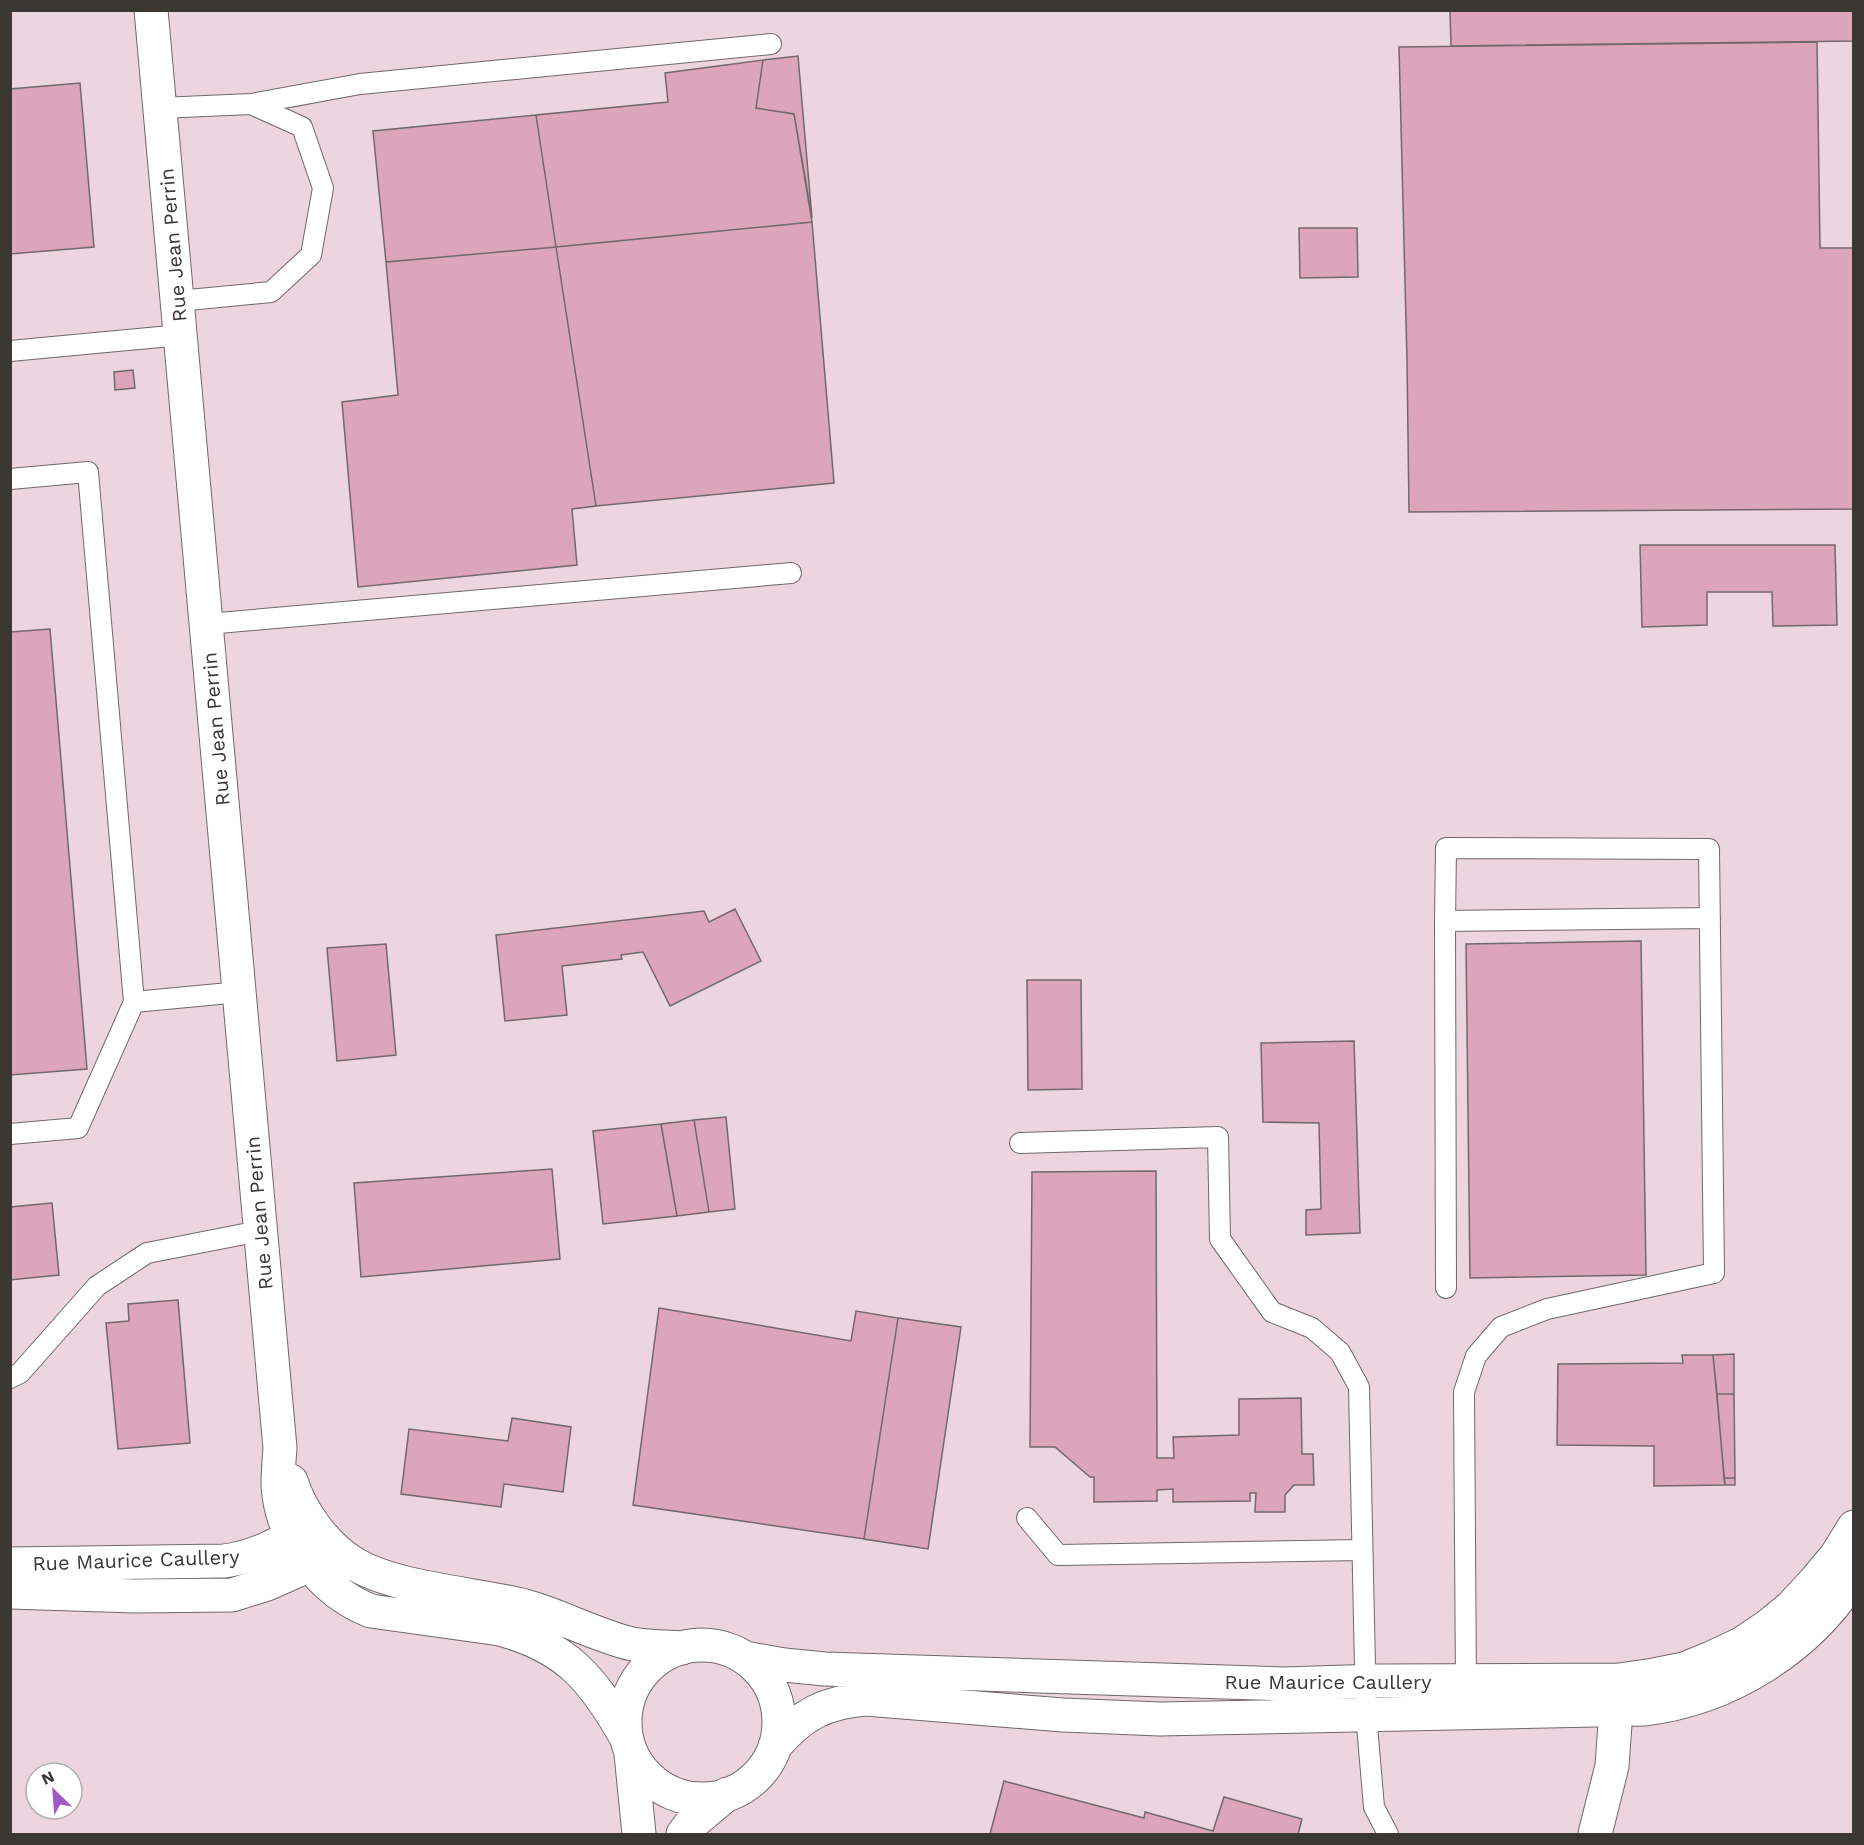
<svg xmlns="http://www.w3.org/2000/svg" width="1864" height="1845" font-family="'Work Sans',sans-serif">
  <rect width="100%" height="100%" fill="#ece5df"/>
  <path fill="#edd5df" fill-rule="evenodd" d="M11 11H1853V1834H11ZM36 1773H72V1809H36Z"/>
  <path fill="#dca5b9" stroke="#71696c" stroke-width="1.5" d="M1450 10H1854V41L1451 46Z
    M1817 42 1820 248H1854V509L1409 512 1407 360 1399 47Z
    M798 56 812 218 794 114 756 108 763 60Z
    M763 60 756 108 794 114 812 222 556 247 536 115 668 102 665 73Z
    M80 83 94 247 10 254V89Z
    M536 115 556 247 386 262 373 131Z
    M812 222 834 483 596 506 556 247Z
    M1299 228H1357L1358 277 1300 278Z
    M556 247 596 506 572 509 577 565 358 587 342 402 398 395 386 262Z
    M133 370 135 388 115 390 114 372Z
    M1640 545H1835L1837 625 1773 626 1772 592H1707V625L1642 627Z
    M50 629 87 1069 10 1075V632Z
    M735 909 761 961 670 1006 643 952 621 955 622 959 562 966 567 1015 505 1021 496 935 704 911 709 922Z
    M1641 941 1646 1275 1470 1278 1466 944Z
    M386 944 396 1055 337 1061 327 948Z
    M1027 980H1081L1082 1089 1028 1090Z
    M1354 1041 1360 1233 1306 1235V1210L1321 1209 1319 1123 1263 1122 1261 1043Z
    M726 1117 735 1209 709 1212 694 1120Z
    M694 1120 709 1212 677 1216 661 1124Z
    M661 1124 677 1216 603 1224 593 1131Z
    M552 1169 560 1259 361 1277 354 1183Z
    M1156 1171 1157 1458H1174L1173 1437 1239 1435V1399L1301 1398 1302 1454H1313L1314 1485H1294L1285 1495V1512H1255L1256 1493H1250V1501L1173 1502V1489L1157 1490V1501L1094 1502V1477H1090L1055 1447H1030L1032 1172Z
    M52 1203 59 1275 10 1280V1207Z
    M178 1300 190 1443 118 1449 106 1323 129 1321 128 1304Z
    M659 1308 851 1341 856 1311 898 1318 864 1539 633 1505Z
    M898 1318 961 1327 928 1549 864 1539Z
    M1734 1354V1394H1717L1713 1355Z
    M1682 1355H1713L1725 1485 1654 1486V1446L1557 1445 1558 1364 1683 1363Z
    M1717 1394H1734L1735 1478H1724Z
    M512 1418 571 1427 563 1492 504 1484 501 1507 401 1494 409 1429 508 1441Z
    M1724 1478H1735V1485H1725Z
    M1004 1781 1144 1818 1145 1812 1213 1831 1224 1797 1302 1819 1298 1834H990Z"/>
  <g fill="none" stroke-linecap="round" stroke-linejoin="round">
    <g stroke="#706965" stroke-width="22">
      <path id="lane" d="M251 104 360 84 771 44
        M160 108 251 104 302 127 323 188 311 255 271 292 178 301
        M10 351 181 335
        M10 479 88 472 134 1002
        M207 624 791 573
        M1445 921 1446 1288
        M10 1134 78 1128 134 1002 240 992
        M1020 1143 1218 1137 1220 1239 1272 1312 1312 1328 1340 1352 1359 1387 1366 1714 1374 1807 1388 1834
        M10 1378 20 1373 97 1286 147 1253 260 1231
        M1027 1518 1058 1555 1362 1550
        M1466 1689 1464 1392 1476 1356 1501 1327 1547 1309 1714 1273 1709 849 1446 848 1445 921 1710 918"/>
    </g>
    <g stroke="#706965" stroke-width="35">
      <path id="street" d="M151 10 280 1448C279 1460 278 1473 278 1485 281 1540 322 1592 371 1611L500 1629C567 1647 593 1679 626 1737
        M291 1481C301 1513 325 1545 353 1563 395 1589 475 1593 525 1606 561 1616 595 1635 632 1644 649 1647 666 1647 682 1648
        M10 1564 224 1561C257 1557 284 1541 312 1525
        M10 1592 135 1596 232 1595 267 1584 331 1556
        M1595 1834 1612 1766 1618 1682"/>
    </g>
    <g stroke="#706965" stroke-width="35">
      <path id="secondary" d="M625 1722a77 77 0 1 1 154 0a77 77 0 1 1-154 0Z
        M745 1658 784 1665 825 1669 1284 1684 1378 1681 1619 1680 1654 1675 1684 1669 1711 1658 1741 1644 1768 1626 1791 1607 1815 1581 1836 1556 1854 1527
        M775 1746C801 1715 825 1702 866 1699L1063 1715 1160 1719 1644 1709C1729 1699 1808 1649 1854 1577
        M631 1754 639 1834
        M683 1834 690 1825 727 1794"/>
    </g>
    <use href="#lane" stroke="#fff" stroke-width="20"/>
    <use href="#street" stroke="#fff" stroke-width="33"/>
    <use href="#secondary" stroke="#fff" stroke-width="33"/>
  </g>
  <g text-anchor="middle" stroke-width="6" stroke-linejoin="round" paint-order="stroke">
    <g font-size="20" fill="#3a3735" stroke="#fff">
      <text transform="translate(173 245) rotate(-95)" y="7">Rue Jean Perrin</text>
      <text transform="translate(216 729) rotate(-95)" y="7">Rue Jean Perrin</text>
      <text transform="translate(259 1213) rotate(-95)" y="7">Rue Jean Perrin</text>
      <text transform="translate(136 1560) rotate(-2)" y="7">Rue Maurice Caullery</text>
      <text x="1328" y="1689">Rue Maurice Caullery</text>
    </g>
  </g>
  <rect width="1864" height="1845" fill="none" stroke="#3a3735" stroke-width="24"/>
  <g transform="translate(54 1791) rotate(335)"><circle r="28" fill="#ffffff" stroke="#b0afae" stroke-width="1.5"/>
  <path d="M0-4.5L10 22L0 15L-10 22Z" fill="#a257c9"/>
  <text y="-9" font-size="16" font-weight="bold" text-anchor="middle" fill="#3a3735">N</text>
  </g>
</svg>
